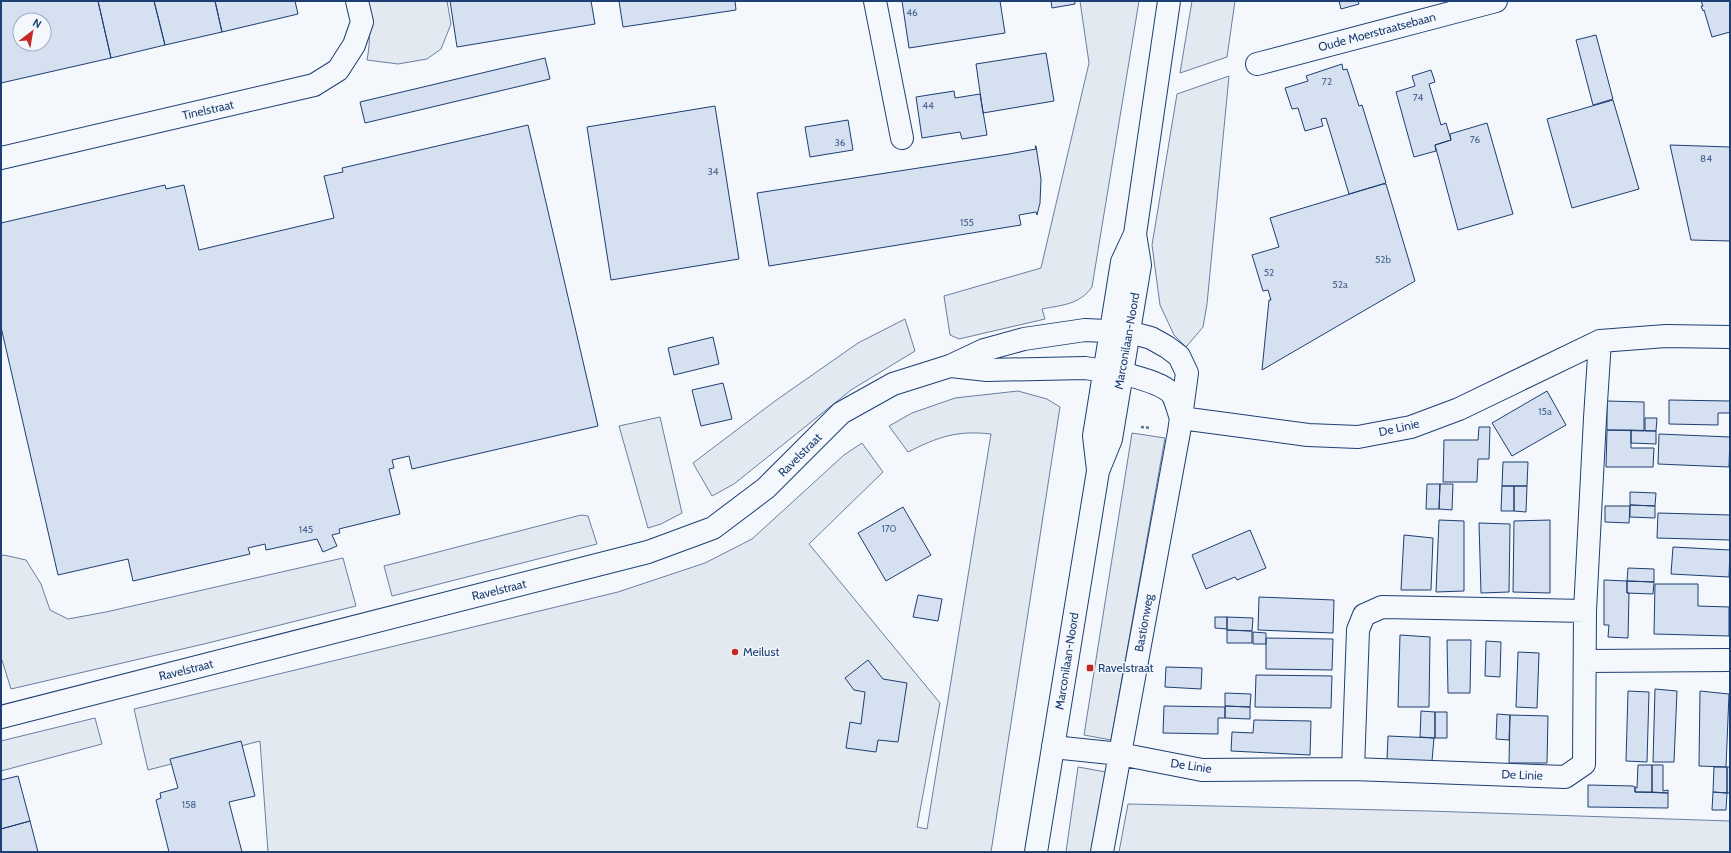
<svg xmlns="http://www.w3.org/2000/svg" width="1731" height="853" font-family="Cabin,sans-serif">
  <rect width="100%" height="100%" fill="#f4f7fb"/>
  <path fill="#e3e9f0" stroke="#687fa3" d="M366 1H447L451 24 441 49 427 59 398 64 367 60C371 39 370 21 366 1Z
    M1080 1H1139L1092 287C1079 305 1062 305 1042 309L1045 319 959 339 950 335 944 296 1041 268 1089 63Z
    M1192 1H1235L1227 57 1180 73Z
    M1229 76 1207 304 1203 327 1186 347 1174 335 1160 305 1152 245 1177 94Z
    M905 319 915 351 851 390 734 484 712 496 693 463 775 401 858 343Z
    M1018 391 1047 399 1060 407 991 852H268L260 741 148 770 134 709 618 592 705 563 752 539 844 455 862 443 883 472 809 544 940 703 917 827 927 829 991 434C957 430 938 437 908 452L889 426 912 413 955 398Z
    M660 417 682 513 661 524 648 528 619 426Z
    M1132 433 1165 438 1111 740 1084 735Z
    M581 515 588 516 597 544 392 596 384 566Z
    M4 555 26 560 41 584 50 610 68 619 106 612 343 558 356 606 208 643 11 689 1 657V556Z
    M95 718 102 744 1 771V741Z
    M1078 767 1106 772 1092 852H1066Z
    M1128 804 1428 811 1730 821V852H1119Z"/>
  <path fill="#d5e0f0" stroke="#1d3f73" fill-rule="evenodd" d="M1 1H98L111 58 1 83ZM20 20H44V44H20Z
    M98 1H154L165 45 111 58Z
    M154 1H215L222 32 165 45Z
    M215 1H295L298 14 222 32Z
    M450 1H591L595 24 457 47Z
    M619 1H735L736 10 623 27Z
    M902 1H1000L1005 33 909 48Z
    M1051 1H1075V4L1052 8Z
    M1339 1H1358L1359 4 1341 9Z
    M1701 1H1730V32L1712 37 1704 10 1703 11 1701 6H1703Z
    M1596 35 1613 99 1593 105 1576 40Z
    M1046 53 1054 101 983 113 976 64Z
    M545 58 550 79 365 123 360 102Z
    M1342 64 1343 70 1347 69 1359 106 1362 105 1386 183 1349 194 1326 118 1321 119 1323 126 1305 131 1298 108 1292 109 1285 88 1308 81 1306 76Z
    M1431 70 1435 82 1429 84 1441 125 1446 123 1451 140 1435 145 1436 151 1414 157 1396 92 1415 86 1412 76Z
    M954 91 955 98 980 94 987 135 962 139 960 132 922 138 916 97Z
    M1613 100 1639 189 1572 208 1547 119Z
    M715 106 739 259 611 280 587 127Z
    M848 120 853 150 810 157 805 127Z
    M1487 123 1513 214 1458 230 1435 145 1451 140 1450 134Z
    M528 125 598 426 412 469 409 456 392 460 394 468 389 469 400 514 339 529 340 533 332 535 337 546 323 552 317 539 266 550 265 544 248 548 250 554 133 581 128 559 58 575 1 327V223L165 185 166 189 184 185 199 250 334 218 324 176 343 172 342 168Z
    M1670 145 1730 147V241L1691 240Z
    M1035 146H1036L1041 179 1040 203 1037 215 1036 212 1019 215 1021 225 769 266 757 193 1009 154 1036 149Z
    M1383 184H1386L1415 281 1262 370 1269 300H1271L1268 290 1263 291 1252 255 1279 247 1270 218Z
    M713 337 719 364 674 375 668 348Z
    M723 383 732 419 701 426 692 390Z
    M1547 391 1566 425 1512 456 1492 423Z
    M1669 400 1730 401V413H1718V425L1669 424Z
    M1607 401 1644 402V431L1607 430Z
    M1645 418H1657L1656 431H1645Z
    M1479 427H1490L1489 459H1478L1477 482H1443L1444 440H1478Z
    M1607 430H1631V448H1654L1653 467H1606Z
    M1631 430 1656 431V444L1631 443Z
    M1659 434 1730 437 1729 467 1658 464Z
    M1503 462H1528L1527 486H1502Z
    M1427 484H1440L1439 509H1426Z
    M1440 484H1453L1452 510 1439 509Z
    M1502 486H1514V511H1501Z
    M1514 486H1527L1526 512 1514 511Z
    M1630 492 1656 493 1655 506 1630 505Z
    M1630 505 1655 506V518L1630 517Z
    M1605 506H1630L1629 523 1605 522Z
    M903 507 931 555 886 581 858 533Z
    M1658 513 1730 515V540L1657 538Z
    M1439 520 1464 521V591L1436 592Z
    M1550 520V593L1513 592 1514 521Z
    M1479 523 1510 524 1509 592 1481 593Z
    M1250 530 1266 568 1237 580 1235 577 1206 589 1192 555Z
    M1404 535 1433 538 1431 590H1401Z
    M1673 547 1730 550 1729 577 1671 574Z
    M1628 568 1654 569V582L1627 581Z
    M1604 580 1627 581V593H1629L1628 638 1608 637 1609 625H1604Z
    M1627 581 1654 582 1653 594 1627 593Z
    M1655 584H1698V606L1729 607V636L1654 634Z
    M918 595 942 599 938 621 913 617Z
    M1259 597 1334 600 1333 633 1258 630Z
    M1215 617H1227V629L1215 628Z
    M1227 617 1253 618 1252 631 1227 630Z
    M1227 630 1252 631V643H1227Z
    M1253 632 1266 633V644H1253Z
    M1400 635 1430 637 1429 707H1398Z
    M1266 638 1333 639 1332 670 1266 669Z
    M1447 640H1471L1470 693H1448Z
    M1486 641 1501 642 1500 677 1485 676Z
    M1518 652 1539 653 1537 708 1516 707Z
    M868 660 883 679 907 683 898 742 878 740 876 752 846 748 850 722 861 724 865 692 854 690 845 678Z
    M1166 667 1202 668 1201 689 1165 687Z
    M1256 675 1332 676 1331 708 1255 707Z
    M1655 689 1677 691 1674 762H1653Z
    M1628 691 1649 692 1647 762 1626 761Z
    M1700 691 1729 694 1726 767 1699 766Z
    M1225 693 1251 694 1250 707 1225 706Z
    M1164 706 1225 707V718H1218V734L1163 733Z
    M1225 706 1250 707V719L1225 718Z
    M1421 711 1435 712V738L1420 737Z
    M1435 712H1447V738H1435Z
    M1497 714 1510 715 1509 740 1496 739Z
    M1510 715 1548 716 1547 763H1509Z
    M1254 720 1311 721 1310 755 1231 751 1232 732 1253 733Z
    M1388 736 1434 738 1432 761 1387 760Z
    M241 741 255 796 229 802 242 852H169L156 800 161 798 160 793 178 788 170 759Z
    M1638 765H1652V792H1635V787L1637 788Z
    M1652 765H1663V791L1668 790V793L1652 792Z
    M1714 767H1727V793L1713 792Z
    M1727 767H1730V793H1727Z
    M18 776 30 821 1 829V780Z
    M1588 785 1633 786 1635 787V792L1668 793V808L1588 807Z
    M1713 792 1727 793 1726 810H1712Z
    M30 821 38 852H1V829Z"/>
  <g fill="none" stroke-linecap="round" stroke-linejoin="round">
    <g stroke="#1d3f73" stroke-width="24">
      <path id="minor" d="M875 1 902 138
        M1257 64 1496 1
        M1 158 314 85 338 70 354 45 362 22 357 1
        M1122 373C1135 377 1163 383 1172 394 1176 400 1178 411 1181 418
        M1181 418 1308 435 1358 437 1411 427 1459 409 1600 341 1666 336 1730 337
        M1586 661 1730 660
        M1053 747 1120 754 1202 770 1353 769 1565 777 1584 764 1585 611 1595 418 1600 341
        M1353 769 1358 630 1364 615 1382 607 1585 611
        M1102 852 1179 432 1187 373 1179 356 1167 347 1151 338 1129 332"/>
    </g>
    <g stroke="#1d3f73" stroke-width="24">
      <path id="tertiary" d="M951 366 987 370 1085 368 1118 373
        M1098 470 1094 436 1122 262 1135 234 1169 1
        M1 717 648 552 713 528 766 488 841 413 893 384 950 366 984 350 1024 339 1085 330 1129 332
        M1036 852 1098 471 1111 439 1140 265 1135 234"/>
    </g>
    <path stroke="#5e769c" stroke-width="2.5" stroke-dasharray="3 2" stroke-linecap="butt" d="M1141 427 1151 428"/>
    <use href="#minor" stroke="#f4f7fb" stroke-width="22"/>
    <use href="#tertiary" stroke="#f4f7fb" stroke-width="22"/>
  </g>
  <g fill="#c62828" stroke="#f4f7fb" stroke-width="1.5">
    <circle cx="735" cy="652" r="4"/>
    <rect x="1086" y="664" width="8" height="8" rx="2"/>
  </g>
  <g text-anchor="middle" stroke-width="3" stroke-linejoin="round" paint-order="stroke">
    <g font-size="10" fill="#4b6792">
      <text x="912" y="16">46</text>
      <text x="1327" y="85">72</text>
      <text x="1418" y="101">74</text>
      <text x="928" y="109">44</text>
      <text x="1475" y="143">76</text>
      <text x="840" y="146">36</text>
      <text x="1706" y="162">84</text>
      <text x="713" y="175">34</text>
      <text x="967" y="226">155</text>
      <text x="1383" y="263">52b</text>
      <text x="1269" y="276">52</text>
      <text x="1340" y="288">52a</text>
      <text x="1545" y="415">15a</text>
      <text x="889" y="532">170</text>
      <text x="306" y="533">145</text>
      <text x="189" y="808">158</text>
    </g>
    <g font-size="12" fill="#1d3f73" stroke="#f4f7fb">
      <text transform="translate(1377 32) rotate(-15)" y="4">Oude Moerstraatsebaan</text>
      <text transform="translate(208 110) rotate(-13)" y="4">Tinelstraat</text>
      <text transform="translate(1127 341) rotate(-80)" y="4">Marconilaan-Noord</text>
      <text transform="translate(1399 428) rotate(-13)" y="4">De Linie</text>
      <text transform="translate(800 455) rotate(-45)" y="4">Ravelstraat</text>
      <text transform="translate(499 590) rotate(-14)" y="4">Ravelstraat</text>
      <text transform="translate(1144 623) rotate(-80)" y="4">Bastionweg</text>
      <text transform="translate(1067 661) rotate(-81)" y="4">Marconilaan-Noord</text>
      <text transform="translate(186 670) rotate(-14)" y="4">Ravelstraat</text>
      <text transform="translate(1191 766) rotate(8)" y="4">De Linie</text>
      <text transform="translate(1522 775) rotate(2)" y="4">De Linie</text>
    </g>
    <g font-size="12" fill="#1d3f73" stroke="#f4f7fb" text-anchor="start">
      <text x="743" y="656">Meilust</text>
      <text x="1098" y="672">Ravelstraat</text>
    </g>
  </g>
  <rect width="1731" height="853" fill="none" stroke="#1d3f73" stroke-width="4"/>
  <g transform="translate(32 32) rotate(31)"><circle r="19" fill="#f4f7fb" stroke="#9eadc5"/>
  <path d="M0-3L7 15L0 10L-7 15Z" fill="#c62828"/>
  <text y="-6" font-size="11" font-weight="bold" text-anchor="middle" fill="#1d3f73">N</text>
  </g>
</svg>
